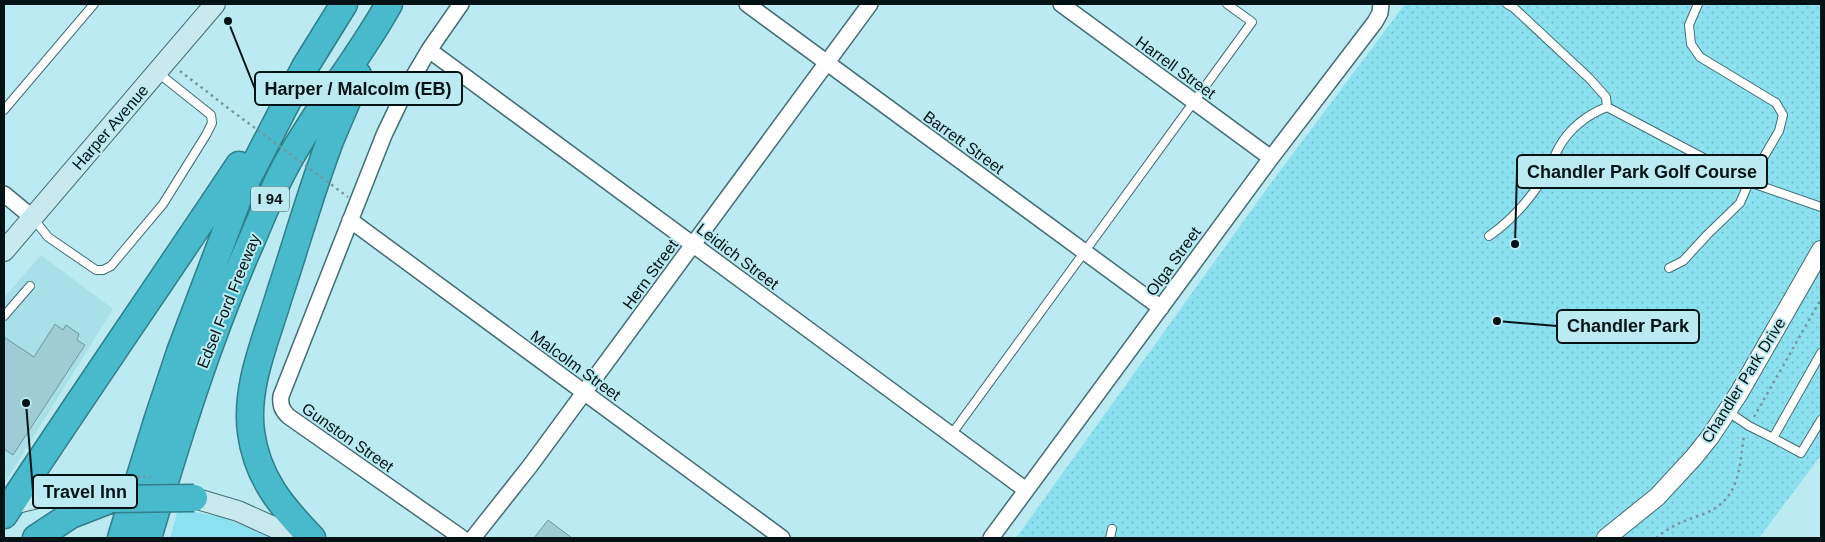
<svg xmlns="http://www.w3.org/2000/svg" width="1825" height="542" font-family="Helvetica,sans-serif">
  <defs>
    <pattern id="park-dots" width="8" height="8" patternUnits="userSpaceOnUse" patternTransform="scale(1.25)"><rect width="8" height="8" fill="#8be1f0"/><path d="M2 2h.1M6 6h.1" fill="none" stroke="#76c0cd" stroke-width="1.8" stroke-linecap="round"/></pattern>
  </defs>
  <rect width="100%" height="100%" fill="#bceaf2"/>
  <path fill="#a9dfe9" d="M41 255 113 309 4 484V298Z"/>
  <path fill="#8be1f0" d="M178 509 222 517 273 538H170Z"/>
  <path fill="url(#park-dots)" d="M1405 4H1821V455L1759 538H1016L1268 187Z"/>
  <path fill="#9fccd4" stroke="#6d98a0" d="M55 324 63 330 66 325 79 334 77 340 85 345 13 455 4 449V337L34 357Z
    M548 520 572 538H534Z"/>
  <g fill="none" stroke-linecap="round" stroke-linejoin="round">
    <g stroke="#436d74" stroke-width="10">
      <path id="service" d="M1507 4 1514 8 1589 78 1606 97 1607 107
        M4 110 94 4
        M33 218 48 237 96 270H103L111 266 163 204 206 135 212 123 211 115 157 72
        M1489 236C1512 220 1531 198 1546 174 1551 166 1554 157 1558 149 1568 130 1586 115 1607 107L1749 182 1821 207
        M1669 268 1683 261 1707 235 1740 203 1749 182 1779 131 1783 115 1776 103 1700 57 1691 44 1689 25 1698 4
        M4 316 30 286
        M1727 411 1749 426 1773 438 1821 353
        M951 435 1252 22 1227 4
        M1773 438 1801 453 1821 420
        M1110 538 1112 529"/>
    </g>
    <g stroke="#436d74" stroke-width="18">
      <path id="minor" d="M461 4 429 50 406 89 384 135 281 396C280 405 282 410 288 416L462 538
        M747 4 1161 308
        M1061 4 1271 158
        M429 50 1026 490
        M4 194 33 218
        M350 220 782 538
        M473 538 530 466 870 4
        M991 538 1271 158 1375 22 1380 13 1381 4"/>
    </g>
    <g stroke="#436d74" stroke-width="20">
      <path id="tertiary" d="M1606 538 1657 497 1694 457 1710 437 1739 393 1821 250"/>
    </g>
    <g stroke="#436d74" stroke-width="22">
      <path id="secondary" d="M4 251 215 4
        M194 498 238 511 298 538
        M4 506 42 497 74 492H112"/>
    </g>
    <g stroke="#307f8b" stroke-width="29">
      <path id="motorway" d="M4 515C81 398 161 282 239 165
        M36 538 71 515 112 499
        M121 538 158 418 180 352 241 191 305 67 344 4
        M148 538C178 437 208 339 251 242 263 214 274 186 289 160 319 106 359 58 389 4
        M312 538C282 507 257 478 251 432 245 386 266 340 279 296 296 245 311 191 330 141 339 119 349 97 358 75"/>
    </g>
    <path stroke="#74969c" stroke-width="2.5" stroke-dasharray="2.5 4" stroke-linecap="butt" d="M180 71 232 111
      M1754 417 1821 299
      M1656 538C1669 527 1685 520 1701 515 1740 501 1739 470 1744 435"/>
    <use href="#service" stroke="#fff" stroke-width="8"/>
    <use href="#minor" stroke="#fff" stroke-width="15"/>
    <use href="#tertiary" stroke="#fff" stroke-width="18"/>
    <use href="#secondary" stroke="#c8eaef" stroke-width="20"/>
    <use href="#motorway" stroke="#48bacb" stroke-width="26"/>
    <g stroke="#307f8b" stroke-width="29" stroke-linecap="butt">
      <path id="motorway-bridge" d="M112 499 194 498"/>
    </g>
    <path stroke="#74969c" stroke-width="2.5" stroke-dasharray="2.5 4" stroke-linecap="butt" d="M232 111 348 197
      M117 476 151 477"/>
    <use href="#motorway-bridge" stroke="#48bacb" stroke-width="26"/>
  </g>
  <g text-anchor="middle" stroke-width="4" stroke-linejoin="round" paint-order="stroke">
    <rect fill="#bceaf2" stroke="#3a5357" stroke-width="1" x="251" y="186.5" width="38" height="25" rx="4"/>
    <g font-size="15" font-weight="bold" fill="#031215">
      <text x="270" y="204">I 94</text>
    </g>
    <g font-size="16" fill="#031215" stroke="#bceaf2">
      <text transform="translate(1176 67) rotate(36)" y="6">Harrell Street</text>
      <text transform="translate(110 127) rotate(-49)" y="6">Harper Avenue</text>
      <text transform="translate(964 142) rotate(36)" y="6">Barrett Street</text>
      <text transform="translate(738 256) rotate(37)" y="6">Leidich Street</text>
      <text transform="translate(1173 261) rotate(-54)" y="6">Olga Street</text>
      <text transform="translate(650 274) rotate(-54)" y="6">Hern Street</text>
      <text transform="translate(228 301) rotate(-68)" y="6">Edsel Ford Freeway</text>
      <text transform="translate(576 365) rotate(36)" y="6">Malcolm Street</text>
      <text transform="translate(1743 380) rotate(-58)" y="6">Chandler Park Drive</text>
      <text transform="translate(348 437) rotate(35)" y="6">Gunston Street</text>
    </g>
  </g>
  <path fill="none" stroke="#031215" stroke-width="2" d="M228 21L255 89M1515 244L1517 171M1497 321L1557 326M26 403L33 491"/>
  <g fill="#031215" stroke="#bceaf2" stroke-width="2">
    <circle cx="228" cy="21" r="5"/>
    <circle cx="1515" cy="244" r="5"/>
    <circle cx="1497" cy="321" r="5"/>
    <circle cx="26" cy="403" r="5"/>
  </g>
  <g fill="#bceaf2" stroke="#031215" stroke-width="2">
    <rect x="255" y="72" width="207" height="33" rx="5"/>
    <rect x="1517" y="155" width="250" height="33" rx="5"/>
    <rect x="1557" y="310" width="142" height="33" rx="5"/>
    <rect x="33" y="475" width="104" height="33" rx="5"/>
  </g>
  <g font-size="18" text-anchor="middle" font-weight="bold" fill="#031215">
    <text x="358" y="95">Harper / Malcolm (EB)</text>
    <text x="1642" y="178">Chandler Park Golf Course</text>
    <text x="1628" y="332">Chandler Park</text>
    <text x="85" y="498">Travel Inn</text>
  </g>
  <rect width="1825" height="542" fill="none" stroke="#031215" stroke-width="10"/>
</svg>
